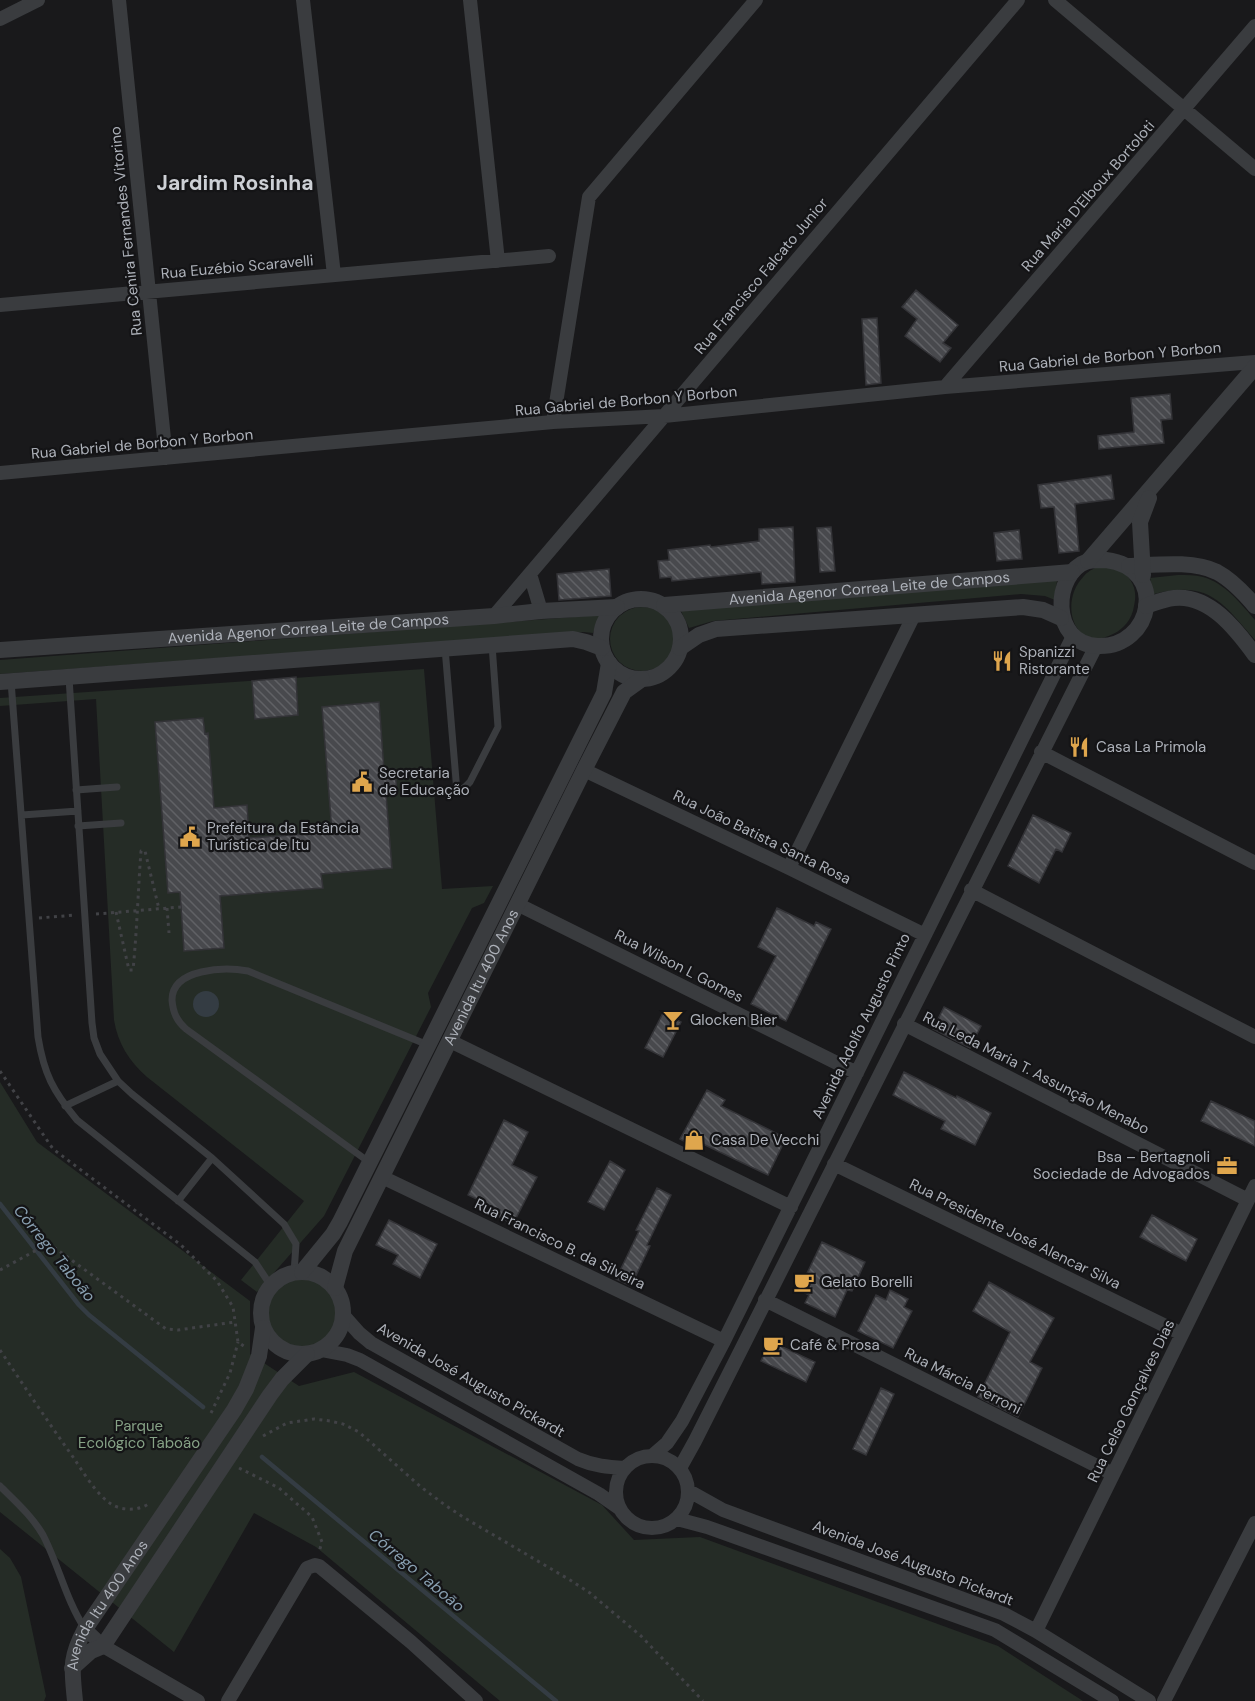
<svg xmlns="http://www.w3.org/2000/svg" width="1255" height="1701" font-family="'DM Sans',sans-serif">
  <defs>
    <pattern id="building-back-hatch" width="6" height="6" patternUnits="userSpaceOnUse" patternTransform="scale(1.5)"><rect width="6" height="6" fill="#48494d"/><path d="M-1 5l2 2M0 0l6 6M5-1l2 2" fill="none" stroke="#606165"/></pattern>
  </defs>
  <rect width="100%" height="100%" fill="#19191b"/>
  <path fill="#252c26" d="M1118 567C1132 579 1138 588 1134 606 1132 619 1124 629 1113 634 1074 654 1058 602 1084 576 1086 573 1091 570 1095 568 1102 566 1111 567 1118 567Z
    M1178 575C1186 575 1195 575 1203 577 1225 583 1241 604 1255 620V640C1222 602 1209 580 1154 594L1150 578Z
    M1057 580 1055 600 1045 596 1021 594 713 621 689 628 681 611Z
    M610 639a32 32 0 1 1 64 0a32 32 0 1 1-64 0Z
    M600 615 593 633 584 632 0 674V660Z
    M424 669 442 889 493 886 484 903 472 908 428 993 431 1007 324 1216 257 1292 241 1280 304 1201 147 1077C129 1061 118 1044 114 1020L96 699 0 706V698Z
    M0 1082 37 1142 250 1301V1354L299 1386 354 1372 602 1505 634 1540 700 1537 998 1646 1083 1701H500L316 1547 254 1513 174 1652 0 1512Z
    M268 1313a34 34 0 1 1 68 0a34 34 0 1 1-68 0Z
    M0 1549 10 1558 21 1577 46 1696 44 1701H0Z"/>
  <path fill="#343c43" d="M193 1004a13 13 0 1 1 26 0a13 13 0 1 1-26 0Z"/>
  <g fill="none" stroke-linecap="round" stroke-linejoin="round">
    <path stroke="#343c43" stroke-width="4.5" d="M0 1204 79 1305 89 1315 203 1407
      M262 1457 556 1701"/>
  </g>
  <path fill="url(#building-back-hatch)" stroke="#333337" stroke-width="1.5" d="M916 290 958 325 943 343 951 348 940 362 905 336 917 319 902 307Z
    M877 318 881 383 866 385 862 319Z
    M1170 394 1172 419 1161 420 1164 443 1099 449 1098 436 1134 432 1131 398Z
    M1111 475 1114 499 1075 504 1079 551 1059 553 1054 507 1041 508 1038 485Z
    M793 527 795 582 762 584 761 572 672 581 671 577 660 578 658 561 669 560 668 550 710 545 711 547 759 541V529Z
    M831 527 835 571 820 572 817 528Z
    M1019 530 1022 559 997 561 994 533Z
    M609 569 611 596 559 600 557 574Z
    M296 677 298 715 255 719 252 681Z
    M379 702 384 770 395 769 397 794 386 795 392 868 321 874 323 888 220 896 224 948 184 951 180 892 168 893 155 722 203 718 205 734 208 733 214 808 247 805 249 838 332 832 322 707Z
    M1033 815 1071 833 1062 852 1056 849 1039 883 1008 866Z
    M777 908 814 926 816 922 831 929 786 1021 751 1004 776 956 758 947Z
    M944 1007 981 1026 970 1048 933 1029Z
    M663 1013 681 1022 663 1057 645 1048Z
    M904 1072 956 1098 957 1096 991 1113 975 1145 941 1129 945 1121 893 1095Z
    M707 1090 725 1100 721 1106 786 1138 768 1175 701 1143 698 1149 680 1139Z
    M1211 1101 1255 1121V1146L1201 1121Z
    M504 1120 528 1132 512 1165 537 1177 513 1224 497 1216 500 1210 468 1195Z
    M610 1161 625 1170 604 1210 588 1202Z
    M657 1188 671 1195 647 1245 650 1246 631 1286 616 1279 639 1231 636 1230Z
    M1152 1215 1197 1239 1186 1261 1140 1237Z
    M389 1220 437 1244 420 1278 393 1264 398 1255 376 1245Z
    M822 1242 865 1262 852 1291 847 1290 835 1317 805 1303 809 1295 799 1290Z
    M989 1282 1054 1318 1030 1362 1042 1368 1018 1417 978 1397 1010 1332 973 1311Z
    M890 1290 908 1299 904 1307 912 1311 893 1348 858 1331 876 1295 886 1300Z
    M776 1344 815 1362 806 1382 761 1361 766 1350 772 1353Z
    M881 1388 894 1394 866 1455 853 1449Z"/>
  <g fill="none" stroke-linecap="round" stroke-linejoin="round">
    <path stroke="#414246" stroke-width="3" stroke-dasharray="3 4.5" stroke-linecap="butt" d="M167 908 169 933
      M116 912 129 970H133C137 930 138 891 141 851H145L159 909
      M96 914 181 907
      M39 918 75 915
      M0 1071 53 1149 181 1245 217 1281 233 1307 238 1342 245 1347
      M0 1270 44 1246 55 1248 166 1329 178 1330 235 1322
      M0 1350C24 1386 48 1422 73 1457 84 1473 95 1493 111 1504 122 1511 139 1511 150 1503
      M211 1413 230 1373 238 1342
      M263 1436 287 1423 314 1419 330 1421 343 1424 359 1432 421 1487 445 1505 463 1517 570 1580 590 1593 641 1636 703 1701
      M239 1468 279 1488 312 1517 322 1542 319 1552"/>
    <path stroke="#3a3c3f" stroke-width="7" d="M445 648 457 792 465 787 470 782 498 727 492 645
      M69 678 92 1023 94 1038 100 1054 118 1081 132 1094 212 1158 284 1224 296 1244 294 1273
      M11 681 38 1037C44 1074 53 1091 77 1120L255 1262 271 1286
      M76 790 117 787
      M22 815 78 811
      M78 826 121 823
      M65 1106 118 1081
      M369 1162 186 1029C177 1021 173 1013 172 1000 172 968 225 967 248 971L428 1045
      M178 1201 212 1158
      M0 1486C15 1501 32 1516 43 1535 59 1566 66 1600 85 1629"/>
    <path stroke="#3a3c3f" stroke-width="14" d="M119 0 166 458
      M303 0 334 275
      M470 0 498 261
      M1055 0 1255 169
      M0 19 38 0
      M0 305 549 256
      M945 387 1255 26
      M553 422 589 197 756 0
      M0 473 553 422 664 416 945 387 1255 362
      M530 574 541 611
      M494 616 1018 0
      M1041 752 1255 863
      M584 770 789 868 925 935
      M789 868 914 615
      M971 890 1255 1037
      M519 905 857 1073
      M904 1024 1248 1200
      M450 1041 791 1207
      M834 1164 1182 1334
      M382 1177 724 1341
      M765 1300 1113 1474
      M343 1315 359 1333 371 1343 578 1459C594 1466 608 1467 625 1468
      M321 1350 347 1355 360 1360 599 1494 619 1508
      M616 1492a36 36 0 1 1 72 0a36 36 0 1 1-72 0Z
      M652 1456 667 1443 682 1421 724 1341 1073 636
      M680 1468 695 1441 1096 646
      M689 1491 723 1510 1004 1614 1036 1631 1149 1701
      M677 1519 707 1527 995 1630 1112 1701
      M85 1629 103 1646 198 1701
      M1036 1631 1255 1186
      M228 1701 307 1568 315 1565 319 1566 411 1642 476 1701
      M1164 1701 1255 1523"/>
    <g stroke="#3a3c3f" stroke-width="16">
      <path d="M1106 560C1169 568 1153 648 1098 646 1050 644 1052 573 1088 561 1093 560 1100 560 1106 560Z"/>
      <path d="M1088 561 1255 367"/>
      <path d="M1129 566C1155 565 1193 560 1217 572 1232 580 1244 593 1255 606"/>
      <path d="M1143 575 1140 522 1149 498"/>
      <circle cx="641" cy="639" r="40"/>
      <path id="s1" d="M664 605 1072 572"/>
      <path d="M1146 606C1155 603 1164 599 1174 598 1209 594 1236 629 1255 655"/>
      <path d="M680 648 699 635 716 629 1023 607 1043 610 1061 618"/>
      <path id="s2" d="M0 650 494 616 541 611 617 607"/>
      <path d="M0 682 573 639 586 642 602 648"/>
      <circle cx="302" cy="1313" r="41"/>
      <path d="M302 1272 333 1234 340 1222 604 693 609 663"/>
      <path id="s3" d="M335 1288 345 1251 584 770 624 692 642 679"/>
      <path d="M72 1668 91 1651 103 1646 270 1395 282 1379 307 1354"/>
      <path id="s4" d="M75 1701C72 1669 69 1659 85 1629L234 1410 246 1389 259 1356 263 1328"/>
    </g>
  </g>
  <defs>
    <g id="restaurant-bare" transform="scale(1.62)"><path d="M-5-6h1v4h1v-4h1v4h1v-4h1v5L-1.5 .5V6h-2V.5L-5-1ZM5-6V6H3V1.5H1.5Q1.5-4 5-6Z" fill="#dfa64d" stroke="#141416" stroke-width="2.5" paint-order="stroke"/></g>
    <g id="civic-bare" transform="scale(1.62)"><path d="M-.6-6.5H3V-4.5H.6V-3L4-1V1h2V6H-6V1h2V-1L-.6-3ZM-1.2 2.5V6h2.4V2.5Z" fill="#dfa64d" stroke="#141416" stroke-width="2.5" paint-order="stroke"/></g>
    <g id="bar-bare" transform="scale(1.62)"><path d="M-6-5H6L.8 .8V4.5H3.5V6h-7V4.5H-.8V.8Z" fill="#dfa64d" stroke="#141416" stroke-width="2.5" paint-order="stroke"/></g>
    <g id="shop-bare" transform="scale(1.62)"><path d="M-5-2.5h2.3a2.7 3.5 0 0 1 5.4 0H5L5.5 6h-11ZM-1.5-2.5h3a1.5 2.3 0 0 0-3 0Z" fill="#dfa64d" stroke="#141416" stroke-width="2.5" paint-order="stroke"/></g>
    <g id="office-bare" transform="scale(1.62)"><path d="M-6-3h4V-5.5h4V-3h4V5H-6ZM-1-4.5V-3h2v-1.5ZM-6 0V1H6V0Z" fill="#dfa64d" stroke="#141416" stroke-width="2.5" paint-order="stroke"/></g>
    <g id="cafe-bare" transform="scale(1.62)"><path d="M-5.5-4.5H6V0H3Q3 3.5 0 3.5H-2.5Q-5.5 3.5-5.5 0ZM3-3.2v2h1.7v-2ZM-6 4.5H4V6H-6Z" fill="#dfa64d" stroke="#141416" stroke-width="2.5" paint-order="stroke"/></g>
  </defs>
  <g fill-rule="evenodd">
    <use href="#restaurant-bare" x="1002" y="661"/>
    <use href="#restaurant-bare" x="1079" y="747"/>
    <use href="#civic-bare" x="362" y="782"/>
    <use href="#civic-bare" x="190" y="837"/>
    <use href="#bar-bare" x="673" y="1020"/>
    <use href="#shop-bare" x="694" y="1140"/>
    <use href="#office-bare" x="1227" y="1166"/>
    <use href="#cafe-bare" x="804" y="1282"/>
    <use href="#cafe-bare" x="773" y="1345"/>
  </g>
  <g text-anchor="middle" stroke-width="4.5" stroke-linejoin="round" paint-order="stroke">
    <g font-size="15" fill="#adb1b9" stroke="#141416">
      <text transform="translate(1088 196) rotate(-49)" y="5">Rua Maria D'Elboux Bortoloti</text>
      <text transform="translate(126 231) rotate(-96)" y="5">Rua Cenira Fernandes Vitorino</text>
      <text transform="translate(237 267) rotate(-5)" y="5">Rua Euzébio Scaravelli</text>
      <text transform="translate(761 276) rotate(-50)" y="5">Rua Francisco Falcato Junior</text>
      <text transform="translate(1110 357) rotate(-5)" y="5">Rua Gabriel de Borbon Y Borbon</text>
      <text transform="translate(626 401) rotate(-5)" y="5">Rua Gabriel de Borbon Y Borbon</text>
      <text transform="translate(142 444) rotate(-5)" y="5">Rua Gabriel de Borbon Y Borbon</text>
      <text dy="5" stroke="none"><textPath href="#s1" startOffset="206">Avenida Agenor Correa Leite de Campos</textPath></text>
      <text dy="5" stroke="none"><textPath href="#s2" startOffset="309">Avenida Agenor Correa Leite de Campos</textPath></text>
      <text transform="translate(762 837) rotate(26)" y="5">Rua João Batista Santa Rosa</text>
      <text transform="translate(679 966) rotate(27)" y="5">Rua Wilson L Gomes</text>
      <text dy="5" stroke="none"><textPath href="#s3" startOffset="344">Avenida Itu 400 Anos</textPath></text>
      <text transform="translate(861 1026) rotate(-64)" y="5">Avenida Adolfo Augusto Pinto</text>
      <text transform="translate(1036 1073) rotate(27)" y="5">Rua Leda Maria T. Assunção Menabo</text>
      <text transform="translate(1015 1234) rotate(26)" y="5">Rua Presidente José Alencar Silva</text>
      <text transform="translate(560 1244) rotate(26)" y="5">Rua Francisco B. da Silveira</text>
      <text transform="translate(471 1380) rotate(30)" y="5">Avenida José Augusto Pickardt</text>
      <text transform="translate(963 1381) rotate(27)" y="5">Rua Márcia Perroni</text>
      <text transform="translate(1131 1401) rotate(-64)" y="5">Rua Celso Gonçalves Dias</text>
      <text transform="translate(913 1563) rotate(21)" y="5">Avenida José Augusto Pickardt</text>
      <text dy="5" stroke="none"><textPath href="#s4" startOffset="105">Avenida Itu 400 Anos</textPath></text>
    </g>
    <g font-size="15" fill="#adb1b9" stroke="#141416" text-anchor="start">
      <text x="1019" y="657">Spanizzi<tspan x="1019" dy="17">Ristorante</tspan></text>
      <text x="1096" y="752">Casa La Primola</text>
      <text x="379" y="778">Secretaria<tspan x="379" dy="17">de Educação</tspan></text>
      <text x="207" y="833">Prefeitura da Estância<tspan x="207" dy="17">Turística de Itu</tspan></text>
      <text x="690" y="1025">Glocken Bier</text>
      <text x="711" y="1145">Casa De Vecchi</text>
      <text x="1210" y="1162" text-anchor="end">Bsa – Bertagnoli<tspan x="1210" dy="17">Sociedade de Advogados</tspan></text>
      <text x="821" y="1287">Gelato Borelli</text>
      <text x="790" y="1350">Café &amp; Prosa</text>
    </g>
    <g font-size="15" fill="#86a286" stroke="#141416">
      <text x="139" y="1431">Parque<tspan x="139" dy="17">Ecológico Taboão</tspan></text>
    </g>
    <g font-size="16" font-style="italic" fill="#889fb0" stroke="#141416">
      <text transform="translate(55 1253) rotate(51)" y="6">Córrego Taboão</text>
      <text transform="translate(417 1570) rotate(40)" y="6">Córrego Taboão</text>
    </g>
    <g font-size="21" font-weight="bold" fill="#cdd0d5" stroke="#141416">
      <text x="235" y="190">Jardim Rosinha</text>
    </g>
  </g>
</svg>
